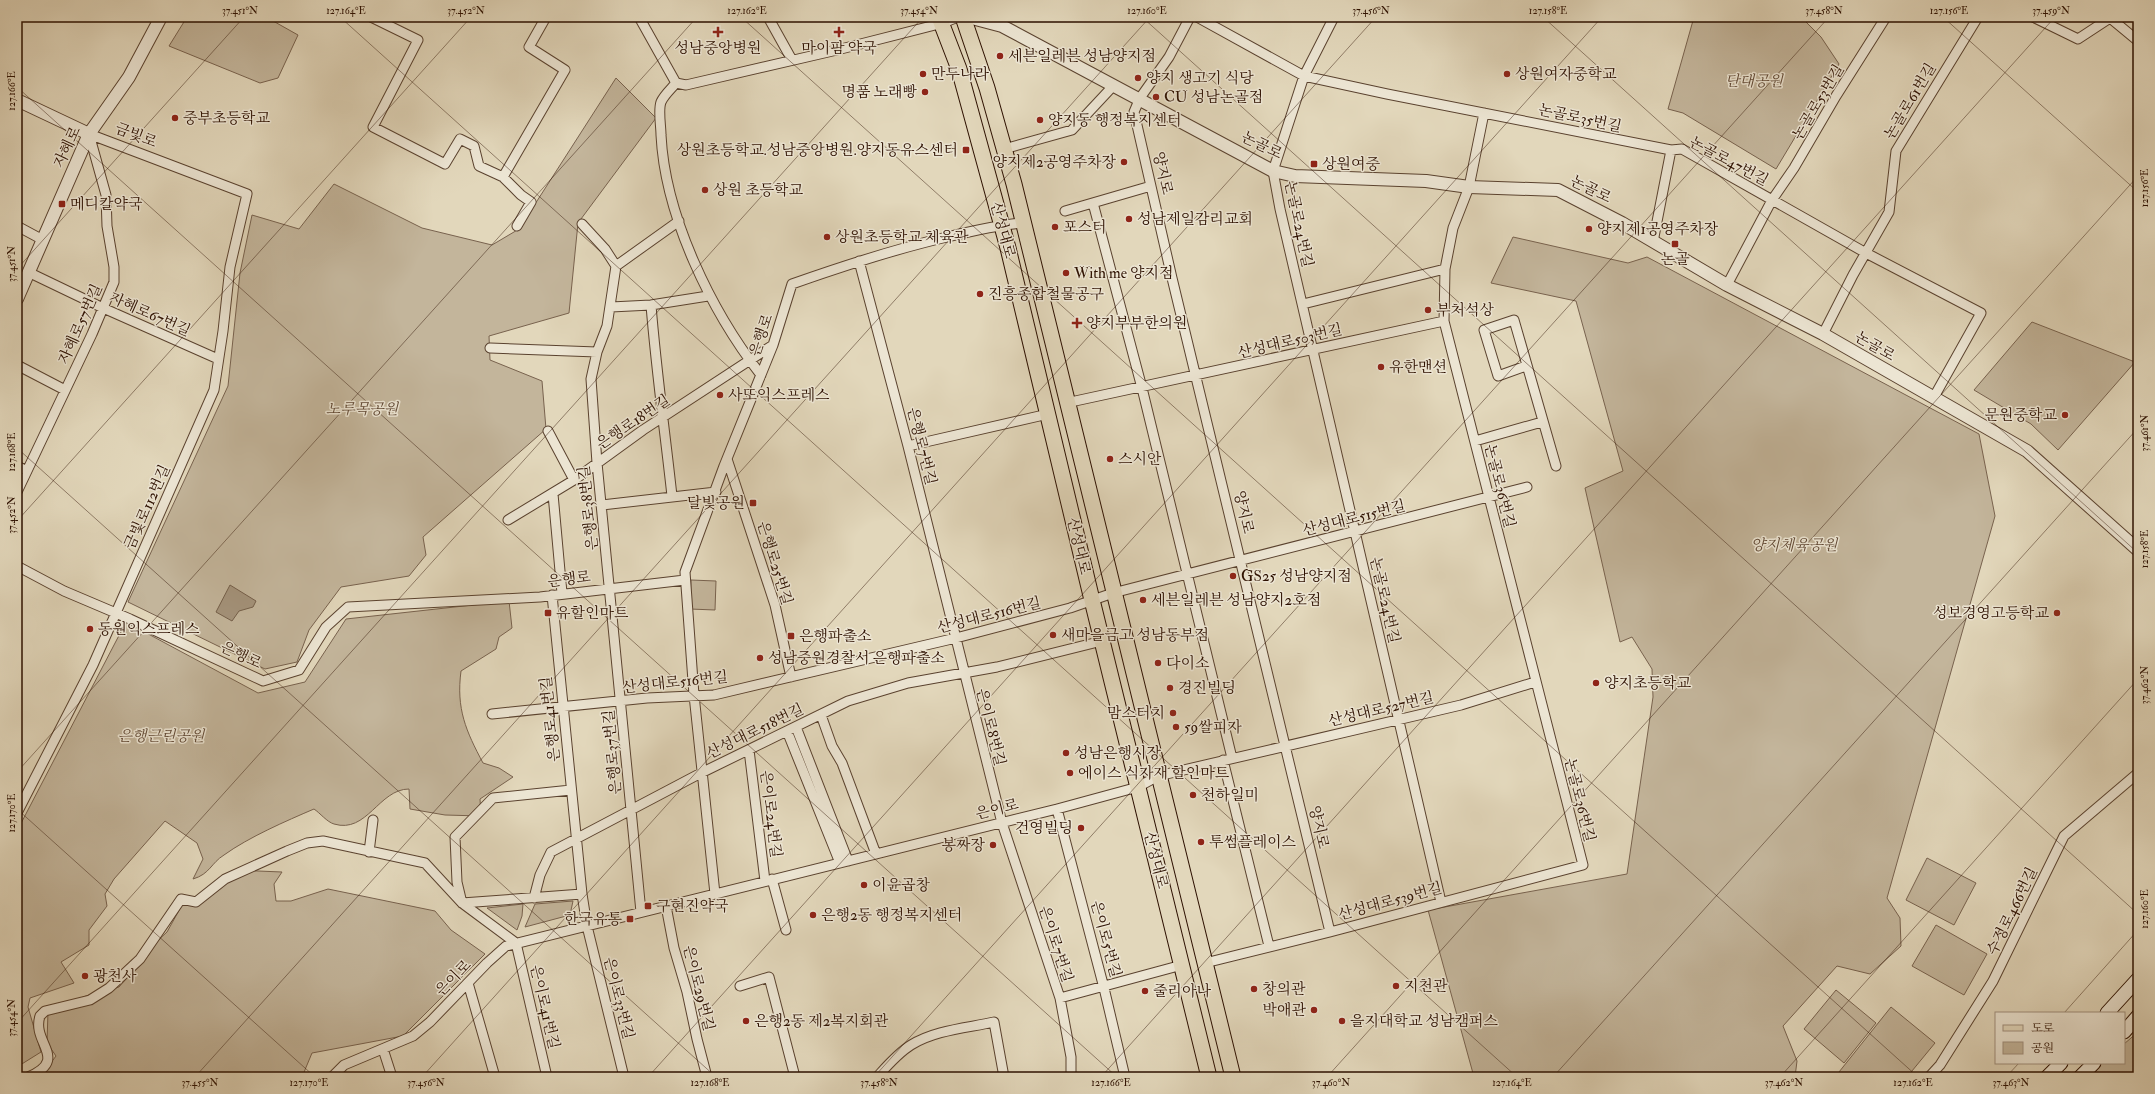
<svg xmlns="http://www.w3.org/2000/svg" width="2155" height="1094" font-family="'IM FELL Double Pica','Noto Serif KR',serif">
  <rect width="100%" height="100%" fill="#e2d7bb"/>
  <filter id="stains"><feTurbulence type="fractalNoise" baseFrequency=".005" numOctaves="4"/><feColorMatrix values="0 0 0 0 .2 0 0 0 0 .09 0 0 0 0 .02 0 0 0 .5 -.17"/></filter>
  <radialGradient id="worn" r=".72"><stop offset=".6" stop-color="#630" stop-opacity="0"/><stop offset="1" stop-color="#630" stop-opacity=".3"/></radialGradient>
  <path fill="#c3b59b" stroke="#78624e" d="M187 17H266L298 35 278 78 260 83 169 46Z
    M1694 17H1801L1821 37 1839 64 1776 169 1683 113 1668 109Z
    M616 78 656 118 578 223 569 313 489 336 490 360 542 381 546 429 423 537 426 555 409 576 341 587 309 630 297 662 265 669 128 602 228 386 240 273 252 215 299 229 334 184 422 228 492 245 519 229Z
    M1513 237 1628 263 1647 257 1979 434 1995 516 1887 898 1900 918 1901 946 1870 974 1837 966 1783 1026 1797 1061 1795 1077H1474L1428 910 1627 874 1653 697 1652 669 1632 637 1620 642 1585 488 1623 471 1576 301 1491 283Z
    M2032 322 2135 362 2058 450 2031 424 1974 390Z
    M691 580 716 581 715 610 690 609Z
    M509 601 512 628 499 637 496 649 461 671C456 709 466 731 483 763L499 768 513 777 480 799 481 816 445 815 410 809 409 789C379 789 367 834 334 824 327 822 320 813 314 809 286 821 249 837 224 855 211 863 210 874 193 879L203 859 197 843 165 821 114 879 105 894 107 906 89 930V945L61 962 74 983 30 998 28 1007 41 1052 17 1067V831L126 622 258 693 305 682 346 619Z
    M1927 858 1976 883 1954 925 1906 900Z
    M234 870 282 872 274 884 276 901H291L328 889 435 911 451 930 485 954 403 1036 312 1053 302 1077H22L47 1068 56 1056 47 1043 48 1011 86 996 119 987 134 970 139 958 167 932 187 896 198 899Z
    M573 901 570 915 525 927 535 904Z
    M523 904 522 916 517 930 487 908Z
    M1936 925 1987 954 1964 995 1912 966Z
    M1836 990 1876 1023 1844 1063 1804 1029Z
    M1891 1007 1935 1043 1907 1077H1835Z
    M2138 1032V1077H2086L2102 1063H2124V1044Z"/>
  <path fill="#a4937b" stroke="#745f4a" d="M230 585 256 601 253 607 239 611 232 621 216 612Z"/>
  <g fill="none" stroke-linecap="round" stroke-linejoin="round">
    <g stroke="#5a422f" stroke-width="11">
      <path id="minor" d="M371 17 418 40 373 127 445 164 460 139 474 146 479 166 503 177 521 195 531 202 517 226
        M639 17 676 83
        M768 17 792 60
        M1190 17 1169 57 1140 98 1134 112 1172 278 1330 932
        M1197 17 1304 76 1387 94 1671 150 1682 149 1866 253 1981 313 1934 397
        M1334 17 1304 76 1273 171 1280 209 1441 902
        M2033 17 2078 39 2110 18
        M2109 17 2138 41
        M676 83C672 88 664 95 661 102 658 110 661 126 661 135 665 216 711 311 761 375
        M676 83 686 85 837 50 943 23 958 17
        M1004 149 1072 130 1114 85
        M503 177 565 70 529 47 546 17
        M1093 203 1142 388 1232 758
        M1065 211 1151 186
        M582 224 605 249 616 266 607 326 597 352 591 379 597 463 641 912
        M17 226 43 240
        M1653 242 1671 150
        M859 261 908 446 1002 823 1060 998 1071 1057V1077
        M616 266 679 221
        M28 272 103 308 218 359
        M1727 285 1772 200 1794 168 1836 96 1886 17
        M1303 304 1445 269
        M651 305C656 369 665 432 672 496
        M611 307 651 305 708 296
        M1823 334 1853 275 1889 212 1896 151 1978 17
        M490 348 597 352
        M17 365 65 390
        M1526 366 1498 376 1484 330 1514 320 1556 466
        M1066 403 1444 321
        M548 431 574 480
        M1475 441 1542 422
        M908 446 1048 414
        M727 459 775 605 791 677
        M17 466 27 471
        M17 492 92 334 114 282V267L107 226 106 195 89 134
        M553 494 562 593
        M602 505 716 492
        M508 520 574 480 643 430 773 345
        M17 566 64 591 130 619 263 681 299 670 326 627 348 607 540 597 685 580
        M552 595 582 894 587 926 624 1077
        M492 714 647 698 714 695 956 638 1070 608 1113 593 1527 487
        M821 715 832 746 842 763 876 854
        M796 727 848 861
        M787 731 840 863
        M749 750 765 881
        M1223 760 1269 946
        M571 790 493 798 455 837 457 882 462 903 582 894
        M1057 809 1104 988 1125 1077
        M17 813 93 665 214 390 223 331 230 267 247 194 89 134
        M369 852 373 820
        M772 879 786 930
        M715 894 694 695 685 572 724 466 773 345 792 284C843 266 895 249 947 237 972 231 996 225 1022 223
        M534 898 540 875 551 852 701 773 848 701 908 683 997 667 1102 641
        M666 906 674 948 687 992 697 1039 707 1077
        M516 943 547 1077
        M1205 963 1330 932 1583 865 1444 321 1445 269 1453 228 1469 187 1484 113
        M468 983 495 1077
        M740 986 769 977 795 1077
        M1060 998 1182 965
        M383 1049 392 1077
        M28 1077C70 1059 31 1043 40 1016L45 1011 90 1000 109 988 140 959 181 899 196 902 225 879 287 851 307 843 323 841 425 863 462 903 516 943
        M332 1077 344 1065 413 1036 430 1022 487 963 506 946 1057 809 1138 787 1158 776 1461 705 1535 682
        M877 1077C887 1066 898 1053 911 1045 935 1030 967 1028 994 1022L1004 1077
        M1929 1077 1940 1065 1993 981 2064 836 2138 773"/>
    </g>
    <g stroke="#5a422f" stroke-width="14">
      <path id="tertiary" d="M968 17 1002 26 1273 171 1295 176 1426 181 1469 187 1558 190 1622 223 1727 285 1823 334 2027 451 2138 550
        M17 100 89 134
        M17 299 89 134 129 77 161 17"/>
    </g>
    <g stroke="#2d1000" stroke-width="15">
      <path id="secondary" d="M2107 1013 2138 979
        M2124 1032 2138 1016
        M2047 1077 2061 1063
        M2080 1077 2094 1063"/>
    </g>
    <g stroke="#2d1000" stroke-width="17">
      <path id="primary" d="M939 17 959 69 1008 248 1092 600 1209 1077
        M963 17 987 88 1014 184 1233 1077"/>
    </g>
    <use href="#minor" stroke="#ece5d3" stroke-width="9"/>
    <use href="#tertiary" stroke="#ece5d3" stroke-width="12"/>
    <use href="#secondary" stroke="#ece5d3" stroke-width="13"/>
    <use href="#primary" stroke="#e2d7bb" stroke-width="15"/>
  </g>
  <path fill="none" stroke="#2d1000" stroke-width="1" stroke-opacity="0.45" d="M340 17 1517 1077M741 17 1918 1077M1142 17 2138 914M1543 17 2138 553M1943 17 2138 192M17 18 18 17M17 87 1117 1077M17 269 244 17M17 448 716 1077M17 521 471 17M17 772 697 17M17 809 315 1077M2064 1013 2138 930M17 1023 923 17M195 1077 1150 17M422 1077 1376 17M648 1077 1602 17M874 1077 1829 17M1101 1077 2055 17M1327 1077 2138 176M1553 1077 2138 428M1780 1077 2138 679M2006 1077 2019 1063"/>
  <g fill="#8f2418" stroke="#ece5d3" stroke-width="1.5">
    <path d="M716 26h4v4h4v4h-4v4h-4v-4h-4v-4h4z"/>
    <path d="M837 26h4v4h4v4h-4v4h-4v-4h-4v-4h4z"/>
    <circle cx="1000" cy="56" r="4"/>
    <circle cx="923" cy="74" r="4"/>
    <circle cx="1507" cy="74" r="4"/>
    <circle cx="1138" cy="78" r="4"/>
    <circle cx="925" cy="92" r="4"/>
    <circle cx="1156" cy="97" r="4"/>
    <circle cx="175" cy="118" r="4"/>
    <circle cx="1040" cy="120" r="4"/>
    <rect x="962" y="146" width="8" height="8" rx="2"/>
    <circle cx="1124" cy="162" r="4"/>
    <rect x="1310" y="160" width="8" height="8" rx="2"/>
    <circle cx="705" cy="190" r="4"/>
    <rect x="58" y="200" width="8" height="8" rx="2"/>
    <circle cx="1129" cy="219" r="4"/>
    <circle cx="1055" cy="227" r="4"/>
    <circle cx="1589" cy="229" r="4"/>
    <circle cx="827" cy="237" r="4"/>
    <rect x="1671" y="240" width="8" height="8" rx="2"/>
    <circle cx="1066" cy="273" r="4"/>
    <circle cx="980" cy="294" r="4"/>
    <circle cx="1428" cy="310" r="4"/>
    <path d="M1075 317h4v4h4v4h-4v4h-4v-4h-4v-4h4z"/>
    <circle cx="1381" cy="367" r="4"/>
    <circle cx="720" cy="395" r="4"/>
    <circle cx="2065" cy="415" r="4"/>
    <circle cx="1110" cy="459" r="4"/>
    <rect x="749" y="499" width="8" height="8" rx="2"/>
    <circle cx="1233" cy="576" r="4"/>
    <circle cx="1143" cy="600" r="4"/>
    <rect x="544" y="609" width="8" height="8" rx="2"/>
    <circle cx="2057" cy="613" r="4"/>
    <circle cx="90" cy="629" r="4"/>
    <circle cx="1053" cy="635" r="4"/>
    <rect x="787" y="632" width="8" height="8" rx="2"/>
    <circle cx="760" cy="658" r="4"/>
    <circle cx="1158" cy="663" r="4"/>
    <circle cx="1596" cy="683" r="4"/>
    <circle cx="1170" cy="688" r="4"/>
    <circle cx="1173" cy="713" r="4"/>
    <circle cx="1176" cy="727" r="4"/>
    <circle cx="1066" cy="753" r="4"/>
    <circle cx="1070" cy="773" r="4"/>
    <circle cx="1193" cy="795" r="4"/>
    <circle cx="1081" cy="828" r="4"/>
    <circle cx="1201" cy="842" r="4"/>
    <circle cx="993" cy="845" r="4"/>
    <circle cx="864" cy="885" r="4"/>
    <rect x="644" y="902" width="8" height="8" rx="2"/>
    <circle cx="813" cy="915" r="4"/>
    <rect x="626" y="915" width="8" height="8" rx="2"/>
    <circle cx="85" cy="976" r="4"/>
    <circle cx="1396" cy="986" r="4"/>
    <circle cx="1254" cy="989" r="4"/>
    <circle cx="1145" cy="991" r="4"/>
    <circle cx="1314" cy="1010" r="4"/>
    <circle cx="746" cy="1021" r="4"/>
    <circle cx="1342" cy="1021" r="4"/>
  </g>
  <g text-anchor="middle" stroke-width="3" stroke-linejoin="round" paint-order="stroke">
    <g font-size="15" fill="#2d1000" stroke="#ece5d3" text-anchor="start">
      <text x="718" y="53" text-anchor="middle">성남중앙병원</text>
      <text x="839" y="53" text-anchor="middle">마이팜 약국</text>
      <text x="1008" y="61">세븐일레븐 성남양지점</text>
      <text x="931" y="79">만두나라</text>
      <text x="1515" y="79">상원여자중학교</text>
      <text x="1146" y="83">양지 생고기 식당</text>
      <text x="917" y="97" text-anchor="end">명품 노래빵</text>
      <text x="1164" y="102">CU 성남논골점</text>
      <text x="183" y="123">중부초등학교</text>
      <text x="1048" y="125">양지동 행정복지센터</text>
      <text x="958" y="155" text-anchor="end">상원초등학교.성남중앙병원.양지동유스센터</text>
      <text x="1116" y="167" text-anchor="end">양지제2공영주차장</text>
      <text x="1322" y="169">상원여중</text>
      <text x="713" y="195">상원 초등학교</text>
      <text x="70" y="209">메디칼약국</text>
      <text x="1137" y="224">성남제일감리교회</text>
      <text x="1063" y="232">포스터</text>
      <text x="1597" y="234">양지제1공영주차장</text>
      <text x="835" y="242">상원초등학교 체육관</text>
      <text x="1675" y="264" text-anchor="middle">논골</text>
      <text x="1074" y="278">With me 양지점</text>
      <text x="988" y="299">진흥종합철물공구</text>
      <text x="1436" y="315">부처석상</text>
      <text x="1086" y="328">양지부부한의원</text>
      <text x="1389" y="372">유한맨션</text>
      <text x="728" y="400">사또익스프레스</text>
      <text x="2057" y="420" text-anchor="end">문원중학교</text>
      <text x="1118" y="464">스시안</text>
      <text x="745" y="508" text-anchor="end">달빛공원</text>
      <text x="1241" y="581">GS25 성남양지점</text>
      <text x="1151" y="605">세븐일레븐 성남양지2호점</text>
      <text x="556" y="618">유할인마트</text>
      <text x="2049" y="618" text-anchor="end">성보경영고등학교</text>
      <text x="98" y="634">동원익스프레스</text>
      <text x="1061" y="640">새마을금고 성남동부점</text>
      <text x="799" y="641">은행파출소</text>
      <text x="768" y="663">성남중원경찰서 은행파출소</text>
      <text x="1166" y="668">다이소</text>
      <text x="1604" y="688">양지초등학교</text>
      <text x="1178" y="693">경진빌딩</text>
      <text x="1165" y="718" text-anchor="end">맘스터치</text>
      <text x="1184" y="732">59쌀피자</text>
      <text x="1074" y="758">성남은행시장</text>
      <text x="1078" y="778">에이스 식자재 할인마트</text>
      <text x="1201" y="800">천하일미</text>
      <text x="1073" y="833" text-anchor="end">건영빌딩</text>
      <text x="1209" y="847">투썸플레이스</text>
      <text x="985" y="850" text-anchor="end">봉짜장</text>
      <text x="872" y="890">이윤곱창</text>
      <text x="656" y="911">구현진약국</text>
      <text x="821" y="920">은행2동 행정복지센터</text>
      <text x="622" y="924" text-anchor="end">한국유통</text>
      <text x="93" y="981">광천사</text>
      <text x="1404" y="991">지천관</text>
      <text x="1262" y="994">창의관</text>
      <text x="1153" y="996">줄리아나</text>
      <text x="1306" y="1015" text-anchor="end">박애관</text>
      <text x="754" y="1026">은행2동 제2복지회관</text>
      <text x="1350" y="1026">을지대학교 성남캠퍼스</text>
    </g>
    <g font-size="15" font-style="italic" fill="#624a36" stroke="#ece5d3">
      <text x="1754" y="86">단대공원</text>
      <text x="362" y="414">노루목공원</text>
      <text x="1794" y="550">양지체육공원</text>
      <text x="161" y="741">은행근린공원</text>
    </g>
    <g font-size="15" fill="#2d1000" stroke="#ece5d3">
      <text transform="translate(1910 101) rotate(-59)" y="5">논골로61번길</text>
      <text transform="translate(1818 102) rotate(-59)" y="5">논골로53번길</text>
      <text transform="translate(1580 118) rotate(12)" y="5">논골로35번길</text>
      <text transform="translate(136 135) rotate(21)" y="5">금빛로</text>
      <text transform="translate(1262 145) rotate(26)" y="5">논골로</text>
      <text transform="translate(67 147) rotate(-65)" y="5">자혜로</text>
      <text transform="translate(1729 161) rotate(28)" y="5">논골로47번길</text>
      <text transform="translate(1163 173) rotate(77)" y="5">양지로</text>
      <text transform="translate(1591 189) rotate(26)" y="5">논골로</text>
      <text transform="translate(1299 224) rotate(78)" y="5">논골로24번길</text>
      <text transform="translate(1003 230) rotate(75)" y="5">산성대로</text>
      <text transform="translate(150 314) rotate(24)" y="5">자혜로67번길</text>
      <text transform="translate(80 324) rotate(-66)" y="5">자혜로57번길</text>
      <text transform="translate(761 335) rotate(-71)" y="5">은행로</text>
      <text transform="translate(1290 341) rotate(-13)" y="5">산성대로503번길</text>
      <text transform="translate(1875 346) rotate(30)" y="5">논골로</text>
      <text transform="translate(633 422) rotate(-34)" y="5">은행로18번길</text>
      <text transform="translate(922 446) rotate(76)" y="5">은행로7번길</text>
      <text transform="translate(1500 486) rotate(76)" y="5">논골로36번길</text>
      <text transform="translate(147 507) rotate(-66)" y="5">금빛로112번길</text>
      <text transform="translate(588 508) rotate(-96)" y="5">은행로38번길</text>
      <text transform="translate(1244 512) rotate(77)" y="5">양지로</text>
      <text transform="translate(1354 518) rotate(-14)" y="5">산성대로515번길</text>
      <text transform="translate(1079 546) rotate(77)" y="5">산성대로</text>
      <text transform="translate(775 563) rotate(73)" y="5">은행로25번길</text>
      <text transform="translate(569 579) rotate(-7)" y="5">은행로</text>
      <text transform="translate(1385 600) rotate(77)" y="5">논골로24번길</text>
      <text transform="translate(989 615) rotate(-14)" y="5">산성대로516번길</text>
      <text transform="translate(241 655) rotate(25)" y="5">은행로</text>
      <text transform="translate(675 682) rotate(-6)" y="5">산성대로516번길</text>
      <text transform="translate(1381 709) rotate(-13)" y="5">산성대로527번길</text>
      <text transform="translate(550 719) rotate(-96)" y="5">은행로41번길</text>
      <text transform="translate(991 727) rotate(76)" y="5">은이로8번길</text>
      <text transform="translate(755 731) rotate(-26)" y="5">산성대로518번길</text>
      <text transform="translate(612 752) rotate(-95)" y="5">은행로37번길</text>
      <text transform="translate(1580 800) rotate(76)" y="5">논골로36번길</text>
      <text transform="translate(997 809) rotate(-14)" y="5">은이로</text>
      <text transform="translate(771 814) rotate(83)" y="5">은이로24번길</text>
      <text transform="translate(1319 827) rotate(77)" y="5">양지로</text>
      <text transform="translate(1156 860) rotate(76)" y="5">산성대로</text>
      <text transform="translate(1390 901) rotate(-15)" y="5">산성대로539번길</text>
      <text transform="translate(2012 911) rotate(-64)" y="5">수정로466번길</text>
      <text transform="translate(1106 939) rotate(75)" y="5">은이로5번길</text>
      <text transform="translate(1056 944) rotate(72)" y="5">은이로7번길</text>
      <text transform="translate(453 978) rotate(-46)" y="5">은이로</text>
      <text transform="translate(699 988) rotate(76)" y="5">은이로29번길</text>
      <text transform="translate(619 998) rotate(76)" y="5">은이로33번길</text>
      <text transform="translate(545 1007) rotate(77)" y="5">은이로41번길</text>
    </g>
  </g>
  <rect width="2155" height="1094" fill="none" stroke="#e2d7bb" stroke-width="44"/>
  <rect x="1995" y="1012" width="130" height="52" fill="#ece5d3" stroke="#a0907f"/>
  <rect x="2003" y="1025" width="20" height="6" fill="#e2d7bb" stroke="#a0907f"/>
  <text x="2031" y="1032" font-size="12" fill="#2d1000">도로</text>
  <rect x="2003" y="1042" width="20" height="12" fill="#c3b59b" stroke="#a0907f"/>
  <text x="2031" y="1052" font-size="12" fill="#2d1000">공원</text>
  <rect x="22" y="22" width="2111" height="1050" fill="none" stroke="#2d1000" stroke-width="1.5"/>
  <g font-size="10" text-anchor="middle" fill="#2d1000">
    <text x="240" y="14">37.451°N</text>
    <text x="346" y="14">127.164°E</text>
    <text x="466" y="14">37.452°N</text>
    <text x="747" y="14">127.162°E</text>
    <text x="919" y="14">37.454°N</text>
    <text x="1147" y="14">127.160°E</text>
    <text x="1371" y="14">37.456°N</text>
    <text x="1548" y="14">127.158°E</text>
    <text x="1824" y="14">37.458°N</text>
    <text x="1949" y="14">127.156°E</text>
    <text x="2051" y="14">37.459°N</text>
    <text transform="translate(11 91) rotate(-90)" y="4">127.166°E</text>
    <text transform="translate(2144 188) rotate(-90)" y="4">127.156°E</text>
    <text transform="translate(11 264) rotate(-90)" y="4">37.451°N</text>
    <text transform="translate(2144 433) rotate(-90)" y="4">37.461°N</text>
    <text transform="translate(11 452) rotate(-90)" y="4">127.168°E</text>
    <text transform="translate(11 515) rotate(-90)" y="4">37.452°N</text>
    <text transform="translate(2144 549) rotate(-90)" y="4">127.158°E</text>
    <text transform="translate(2144 685) rotate(-90)" y="4">37.462°N</text>
    <text transform="translate(11 813) rotate(-90)" y="4">127.170°E</text>
    <text transform="translate(2144 909) rotate(-90)" y="4">127.160°E</text>
    <text transform="translate(11 1018) rotate(-90)" y="4">37.454°N</text>
    <text x="200" y="1086">37.455°N</text>
    <text x="309" y="1086">127.170°E</text>
    <text x="426" y="1086">37.456°N</text>
    <text x="710" y="1086">127.168°E</text>
    <text x="879" y="1086">37.458°N</text>
    <text x="1111" y="1086">127.166°E</text>
    <text x="1331" y="1086">37.460°N</text>
    <text x="1512" y="1086">127.164°E</text>
    <text x="1784" y="1086">37.462°N</text>
    <text x="1913" y="1086">127.162°E</text>
    <text x="2011" y="1086">37.463°N</text>
  </g>
  <rect width="100%" height="100%" filter="url(#stains)"/>
  <rect width="100%" height="100%" fill="url(#worn)"/>
</svg>
